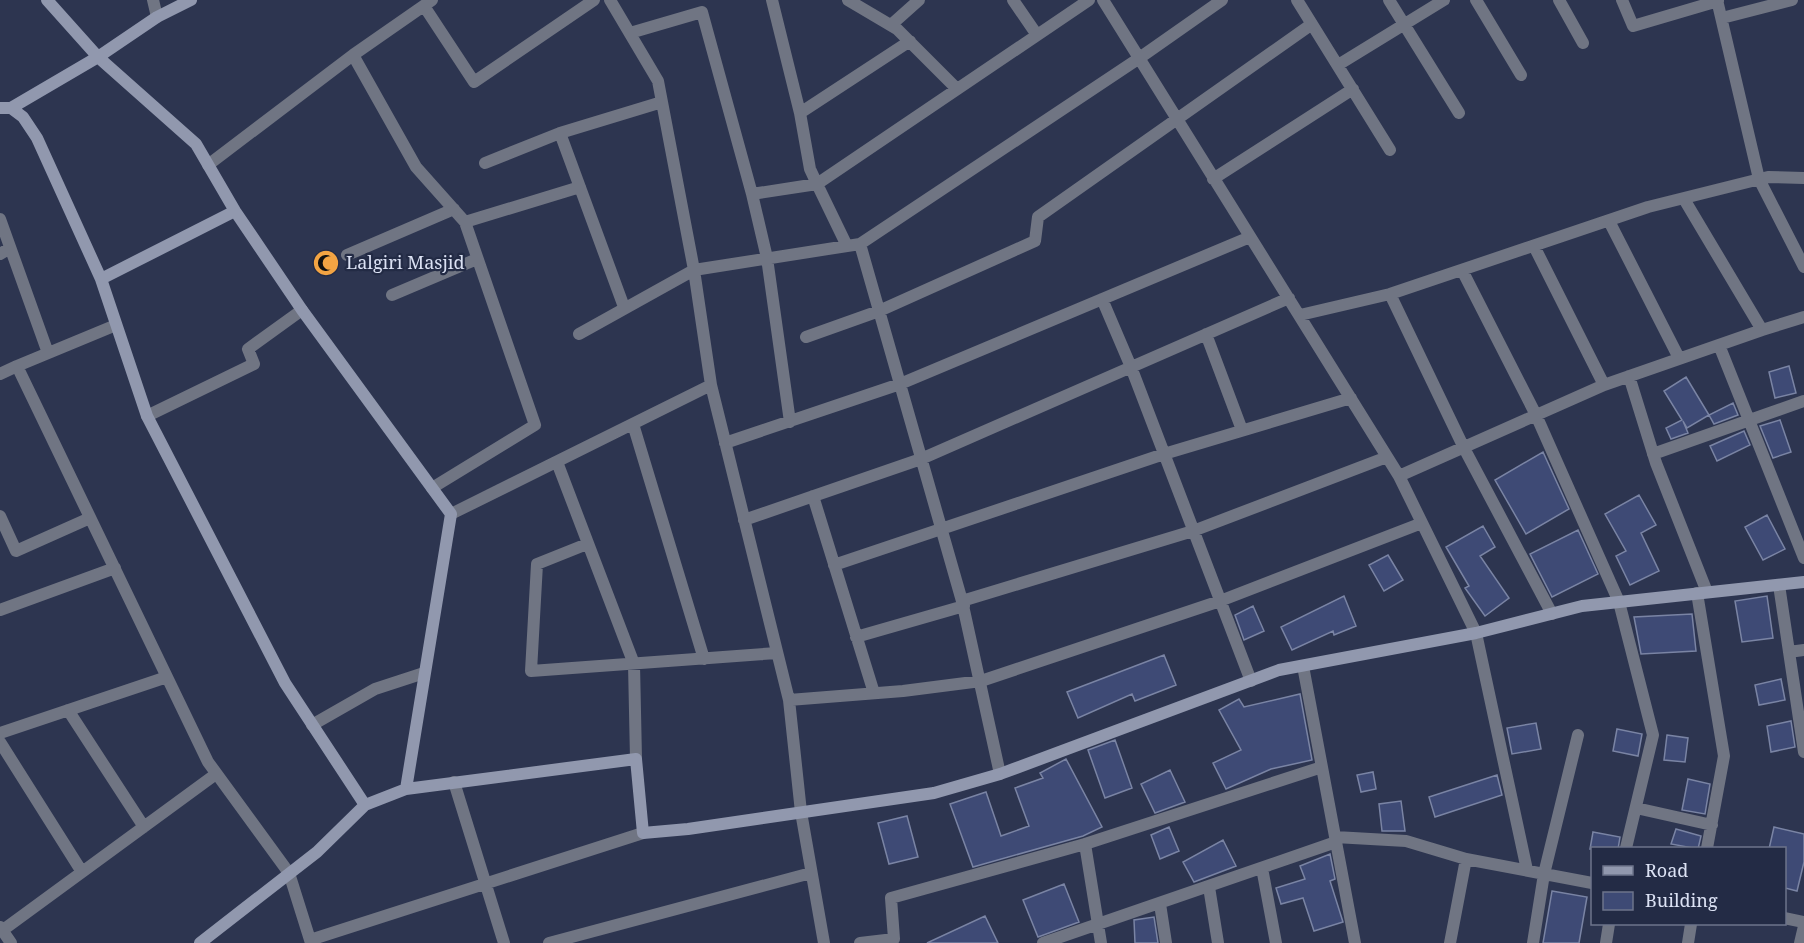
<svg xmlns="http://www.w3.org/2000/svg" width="1804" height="943" font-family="'Noto Serif',serif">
  <rect width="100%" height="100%" fill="#2d3550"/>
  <path fill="#3e4a75" stroke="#7a84a4" stroke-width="1.5" d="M1789 366 1796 393 1775 398 1769 372Z
    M1686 377 1709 415 1687 428 1683 421 1688 433 1671 439 1666 428 1682 420 1664 391Z
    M1733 403 1738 415 1714 424 1709 415Z
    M1780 420 1791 452 1773 458 1760 426Z
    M1744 431 1750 445 1717 461 1710 446Z
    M1543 452 1569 509 1526 534 1495 480Z
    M1639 495 1656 525 1641 533 1659 571 1630 585 1616 556 1626 551 1605 514Z
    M1767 515 1785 549 1763 560 1745 527Z
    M1483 526 1495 547 1480 556 1509 598 1485 616 1465 588 1469 586 1446 547Z
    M1578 530 1598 574 1552 597 1530 554Z
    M1388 555 1403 580 1384 591 1369 565Z
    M1344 596 1356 626 1334 635 1333 631 1292 650 1281 627Z
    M1767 596 1773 638 1742 642 1735 601Z
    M1253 606 1264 631 1244 640 1235 615Z
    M1692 614 1696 651 1641 654 1634 617Z
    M1164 655 1176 685 1135 701 1132 694 1078 718 1067 692Z
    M1781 679 1785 700 1759 705 1755 685Z
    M1300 694 1312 760 1271 769 1226 789 1213 763 1241 750 1219 710 1239 699 1244 707Z
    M1791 721 1795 747 1771 752 1767 726Z
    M1536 723 1541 749 1512 754 1507 728Z
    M1617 729 1642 734 1638 756 1613 751Z
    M1667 735 1688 738 1685 762 1664 760Z
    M1115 740 1132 788 1105 798 1088 750Z
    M1066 759 1102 827 1083 836 973 867 950 804 986 792 1001 836 1029 826 1015 788 1043 778 1040 773Z
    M1170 770 1185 802 1155 813 1141 784Z
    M1373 772 1376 789 1361 792 1357 775Z
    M1497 775 1502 795 1435 817 1429 797Z
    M1688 779 1710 784 1705 814 1682 810Z
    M1401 801 1405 831H1382L1379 804Z
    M907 816 918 857 889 864 878 823Z
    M1169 827 1179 851 1160 859 1151 835Z
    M1774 827 1804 834V862L1797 891 1785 888V849H1769Z
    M1676 829 1701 836 1698 849 1671 844Z
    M1593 832 1620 837 1618 849H1590Z
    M1223 840 1236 866 1194 882 1183 862Z
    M1330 854 1335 879 1330 881 1343 922 1314 931 1303 898 1281 904 1276 888 1305 879 1300 866Z
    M1064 884 1079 922 1038 937 1023 900Z
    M1552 891 1587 897 1579 943H1543Z
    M985 916 998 943H927Z
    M1154 917 1158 943H1135L1134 920Z"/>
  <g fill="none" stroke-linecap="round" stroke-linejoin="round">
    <path stroke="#707583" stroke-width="12" d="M153 0 157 17
      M610 0 658 81 694 270 711 385 789 700 903 691 981 681 1220 601 1422 523
      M848 0 897 29 957 89
      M1013 0 1037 35
      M1103 0 1399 476 1476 633 1527 870
      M1297 0 1390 150
      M1389 0 1459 113
      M1476 0 1521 75
      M1559 0 1583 43
      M1622 0 1633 26 1718 1
      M1717 0 1759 179 1804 267
      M424 6 474 82 594 0
      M1722 18 1792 0
      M891 25 919 0
      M630 33 702 12 752 194 817 184 810 169 800 113 772 0
      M353 55 432 0
      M1338 65 1444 0
      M800 113 910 41
      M560 133 624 307
      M485 163 560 133 662 102
      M208 165 353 55 416 167 465 222 535 425 432 488
      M1213 179 1353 89
      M752 194 767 258 790 422
      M0 219 48 353
      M1609 221 1679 358
      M465 222 580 187
      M860 244 962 601 1000 774
      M847 246 817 184 1089 0
      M1534 246 1604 385
      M0 254 10 248
      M347 255 454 209
      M1462 270 1536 415 1619 602 1653 735 1626 848
      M1390 294 1464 448 1552 614
      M392 295 477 259
      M1102 299 1131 367 1251 681
      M1300 315 1390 294 1648 207 1768 177 1804 178
      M116 325 17 366 208 762 289 873 311 943
      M1762 330 1804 317
      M579 334 694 270 860 244 1138 59 1222 0
      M1206 334 1242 430
      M806 337 879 311 1035 241 1038 217 1312 24
      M1719 345 1804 558
      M0 374 17 366
      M1629 376 1656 463 1707 592
      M147 416 254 364 248 349 302 310
      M633 424 704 659
      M725 443 900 384 1250 237
      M1653 454 1804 401
      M557 462 634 664 636 759
      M1399 476 1604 385 1762 330 1684 199
      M813 496 874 693
      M451 514 711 385
      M0 516 16 551 90 518
      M744 520 921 459 1289 298
      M587 544 537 564 531 671 777 653
      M834 565 1164 454 1351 398
      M1779 585 1804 752
      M1697 593 1724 756 1707 848
      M962 601 1193 531 1387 457
      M0 610 115 568
      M856 637 964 606
      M1789 652 1804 650
      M1303 666 1355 943
      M789 700 801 812 824 943
      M68 710 144 827
      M312 725 375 689 424 673
      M0 733 167 677
      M0 742 82 872
      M454 782 504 943
      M1636 808 1712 825
      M1335 837 1406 841 1466 859
      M1262 868 1276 943
      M1209 887 1218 943
      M1160 904 1166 943
      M1784 918 1804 922
      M0 927 11 943
      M3 930 216 774
      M310 940 643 833
      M549 943 811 873
      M860 943 894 939 891 898 1085 844
      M1043 943 1336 842
      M1101 943 1085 844 1322 767
      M1450 943 1466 859 1592 883
      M1533 943 1544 874 1578 735
      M1606 943 1609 924
      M1688 943 1691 924
      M1800 943 1804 926"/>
    <path stroke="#9198ae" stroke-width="12" d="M47 0 98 57 196 144 235 211 302 310 451 514 406 789
      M0 108H11L23 117 37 138 101 279 147 416 285 683 365 805
      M11 108 98 57 157 17 191 0
      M101 279 235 211
      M200 943 317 852 365 805 406 789 636 759 643 833 688 829 934 793 1000 774 1279 670 1476 633 1582 606 1804 582"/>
  </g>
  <defs>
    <g id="mosque-disc" transform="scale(1.35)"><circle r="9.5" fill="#f3a443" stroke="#232b45"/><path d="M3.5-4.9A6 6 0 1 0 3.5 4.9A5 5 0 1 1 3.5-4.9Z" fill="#111"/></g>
  </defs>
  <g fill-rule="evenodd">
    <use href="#mosque-disc" x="326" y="263"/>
  </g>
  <g text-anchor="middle" stroke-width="4.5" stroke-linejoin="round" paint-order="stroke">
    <g font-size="18" fill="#dce2f4" stroke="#232b45" text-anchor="start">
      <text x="346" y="269">Lalgiri Masjid</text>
    </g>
  </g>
  <rect x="1591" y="847" width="195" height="78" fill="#232b45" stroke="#6d748b" stroke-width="1.5"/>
  <rect x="1603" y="866" width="30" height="9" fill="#9198ae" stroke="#6d748b" stroke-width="1.5"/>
  <text x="1645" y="877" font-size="18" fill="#dce2f4">Road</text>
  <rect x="1603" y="892" width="30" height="18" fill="#3e4a75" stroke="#6d748b" stroke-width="1.5"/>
  <text x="1645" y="907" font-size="18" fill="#dce2f4">Building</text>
</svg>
